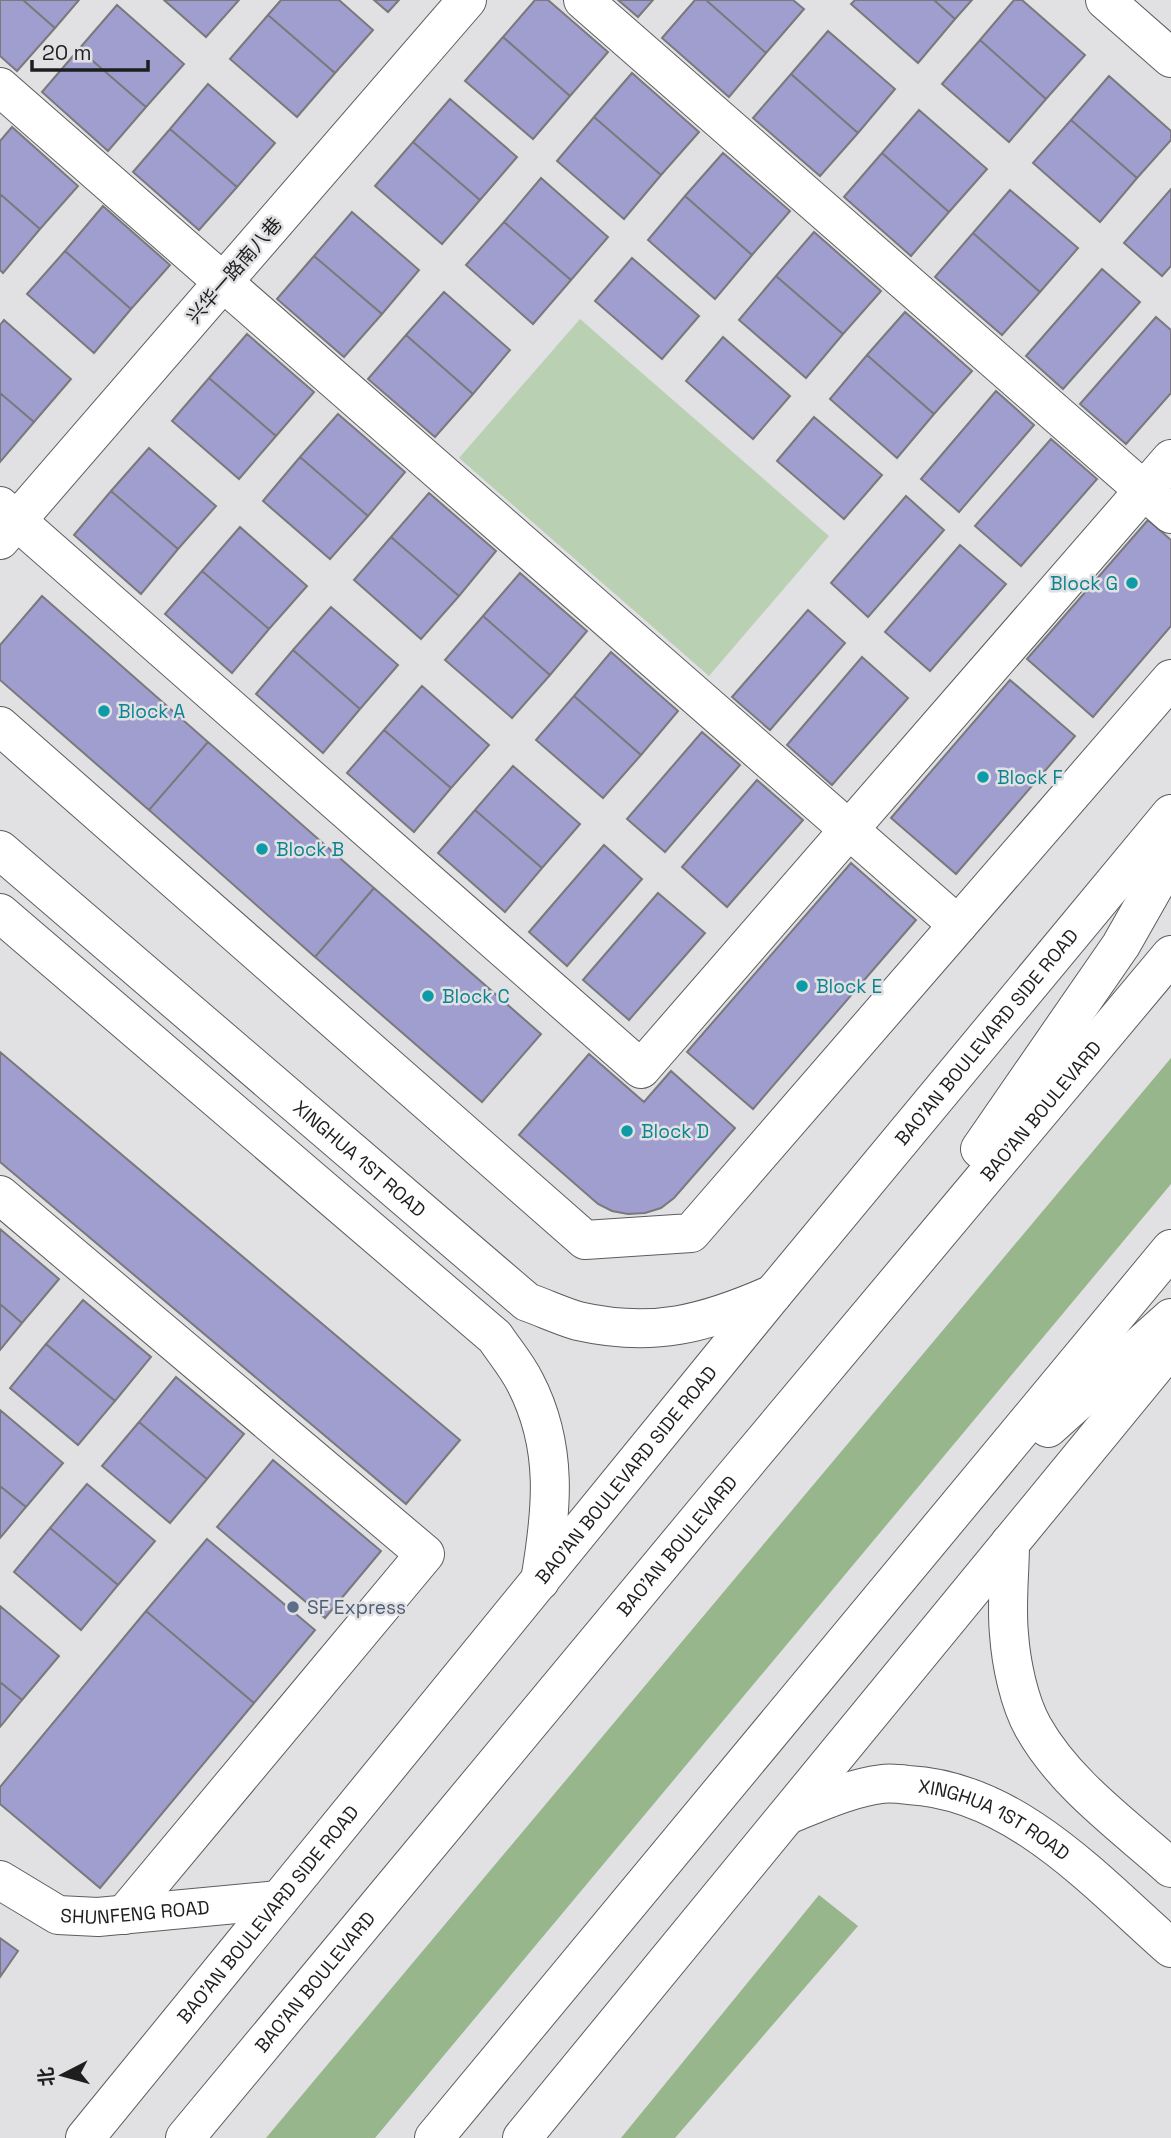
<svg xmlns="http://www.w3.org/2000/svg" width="1171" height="2138" font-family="'Space Grotesk','Noto Sans SC',sans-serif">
  <rect width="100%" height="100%" fill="#e1e1e4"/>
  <path fill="#bad0b2" d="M580 319 829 536 709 676 459 458Z"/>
  <path fill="#97b68b" d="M1171 1058V1184L375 2138H266Z
    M819 1895 858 1926 675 2138H621Z"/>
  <path fill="#9f9ece" stroke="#79797c" stroke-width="2" d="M0 0H23L55 28 17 71 0 56Z
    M23 0H79L55 28Z
    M164 0H239L206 37Z
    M281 0H339L373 30 335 73 268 15Z
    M374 0H399L388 12Z
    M535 0H548L608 52 570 96 503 37Z
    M618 0H653L638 17Z
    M695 0H706L766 53 729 97 662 38Z
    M706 0H793L804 9 766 53Z
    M855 0H934L955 19 918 63 851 4Z
    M934 0H972L955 19Z
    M1014 0H1022L1085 55 1046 99 980 40Z
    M117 5 184 64 146 107 79 49Z
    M268 15 335 73 297 117 230 59Z
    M828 31 895 89 858 133 791 74Z
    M503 37 570 96 533 139 465 81Z
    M980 40 1046 99 1009 142 942 84Z
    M79 49 146 107 108 151 42 92Z
    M632 73 699 132 661 175 594 117Z
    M791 74 858 133 820 176 753 118Z
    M1109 76 1171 131V140L1137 178 1071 120Z
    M208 84 275 143 237 187 170 129Z
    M450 99 517 157 480 200 413 142Z
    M919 110 987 169 949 212 882 153Z
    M594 117 661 175 624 219 557 161Z
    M1071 120 1137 178 1100 222 1033 163Z
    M12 127 78 186 40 229 0 194V141Z
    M170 129 237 187 199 230 133 172Z
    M413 142 480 200 442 244 375 186Z
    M723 153 790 211 752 255 685 196Z
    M882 153 949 212 911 256 844 197Z
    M541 178 608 237 571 280 504 222Z
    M1171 189V266L1162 276 1124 243Z
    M1010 190 1078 248 1040 292 973 233Z
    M0 194 40 229 3 273 0 270Z
    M685 196 752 255 715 299 648 240Z
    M103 206 170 265 131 309 65 251Z
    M352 212 419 270 382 314 314 256Z
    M504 222 571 280 533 324 466 265Z
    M814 232 881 291 843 334 776 276Z
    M973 233 1040 292 1002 335 935 277Z
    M65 251 131 309 94 353 27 294Z
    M314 256 382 314 344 357 277 299Z
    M632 258 699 316 662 359 595 301Z
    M1102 269 1140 302 1063 389 1026 356Z
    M776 276 843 334 806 378 739 320Z
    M444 292 510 350 473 394 406 335Z
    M905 312 972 371 934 414 867 355Z
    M1156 317 1171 330V393L1126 444 1080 404Z
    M4 320 71 379 34 422 0 393V325Z
    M247 334 314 392 276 436 209 378Z
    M406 335 473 394 435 437 368 379Z
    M723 337 790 396 753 439 686 381Z
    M867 355 934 414 897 458 830 399Z
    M209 378 276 436 239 479 172 421Z
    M996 391 1034 425 959 512 921 479Z
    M0 393 34 422 0 462Z
    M338 414 405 472 368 516 300 457Z
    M814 417 882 475 844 519 777 461Z
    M1051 439 1097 479 1021 566 975 526Z
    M149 448 216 506 178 549 111 491Z
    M300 457 368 516 330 559 263 501Z
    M111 491 178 549 141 594 74 535Z
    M429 493 496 551 459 596 391 537Z
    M906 496 944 530 868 617 831 583Z
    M1148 520 1171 540V626L1093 717 1027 659Z
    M240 527 307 586 269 629 202 571Z
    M391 537 459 596 421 639 354 580Z
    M960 545 1006 584 930 671 885 632Z
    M202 571 269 629 232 673 165 614Z
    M520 573 587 631 550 675 483 616Z
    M42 596 208 742 149 810 0 680V645Z
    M331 607 398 665 360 709 293 650Z
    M808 610 845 643 770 730 732 697Z
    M483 616 550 675 512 718 445 660Z
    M293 650 360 709 323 753 256 694Z
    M611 652 678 711 641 755 574 696Z
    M862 657 908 698 832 785 787 745Z
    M1010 680 1075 736 956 874 891 818Z
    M422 686 489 745 451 788 384 730Z
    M574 696 641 755 603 798 536 740Z
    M384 730 451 788 414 832 347 773Z
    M702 732 740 765 665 852 627 819Z
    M208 742 374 888 315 957 149 810Z
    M513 766 580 824 542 868 475 810Z
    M757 780 803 820 727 907 682 867Z
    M475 810 542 868 505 912 438 853Z
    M604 845 642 879 567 966 529 932Z
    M851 863 916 920 753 1109 687 1052Z
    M374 888 541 1034 482 1102 315 957Z
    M658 893 705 933 629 1020 583 980Z
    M0 1052 460 1440 406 1504 0 1162Z
    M589 1054 644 1102 671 1071 735 1128 674 1198 661 1208 645 1213 628 1214 612 1211 598 1204 519 1135Z
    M0 1229 59 1279 22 1323 0 1304Z
    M83 1300 151 1357 115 1401 46 1344Z
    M0 1304 22 1323 0 1350Z
    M46 1344 115 1401 78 1445 10 1388Z
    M176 1377 244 1434 207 1479 139 1422Z
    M0 1410 63 1463 26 1507 0 1486Z
    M139 1422 207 1479 170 1523 102 1466Z
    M273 1460 381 1551 325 1618 217 1527Z
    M87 1484 155 1541 118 1585 50 1528Z
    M0 1486 26 1507 0 1538Z
    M50 1528 118 1585 81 1630 14 1572Z
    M207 1539 315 1630 254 1703 146 1611Z
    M0 1606 59 1656 22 1700 0 1682Z
    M146 1611 254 1703 100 1888 0 1804V1787Z
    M0 1682 22 1700 0 1727Z
    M0 1938 18 1951 0 1977Z"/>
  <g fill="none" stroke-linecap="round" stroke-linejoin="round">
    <g stroke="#5d5d60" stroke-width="40">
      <g id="minor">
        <path d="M583 0 1171 514"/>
        <path d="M1105 0 1171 58"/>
        <path d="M0 87 958 925"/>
        <path d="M0 506 641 1069 1171 459"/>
        <path d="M0 540 467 0"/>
        <path d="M0 726 585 1240 691 1233 1171 679"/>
        <path id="s1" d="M0 850 527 1302C544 1308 561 1316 578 1321 653 1338 705 1324 773 1294"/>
        <path d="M0 913 495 1337C505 1352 517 1366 525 1382 559 1447 552 1511 540 1581"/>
        <path d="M0 1195 425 1554 124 1915"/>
        <path id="s2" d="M0 1880 58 1915 98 1917 279 1900"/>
      </g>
    </g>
    <g stroke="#5d5d60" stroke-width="40">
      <g id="major">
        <path d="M980 1149 1121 945 1171 857"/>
        <path d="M1048 1428 1171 1318"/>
        <path d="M1010 1543C1010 1573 1006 1604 1009 1634 1011 1663 1019 1702 1033 1727 1065 1784 1123 1825 1171 1868"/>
        <path id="s3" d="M790 1814C820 1802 850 1788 882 1784 890 1783 900 1784 908 1785 1015 1790 1096 1882 1171 1948"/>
        <path id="s4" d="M85 2138 773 1294 1171 814"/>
        <path id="s5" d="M185 2138 718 1496 1171 955"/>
        <path d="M434 2138 1171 1249"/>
        <path d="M522 2138 1171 1347"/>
      </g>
    </g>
    <use href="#minor" stroke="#fff" stroke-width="38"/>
    <use href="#major" stroke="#fff" stroke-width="38"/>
  </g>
  <g fill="#0f9aa8" stroke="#e1e1e4" stroke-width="2.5">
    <circle cx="1132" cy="583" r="7"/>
    <circle cx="104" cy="711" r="7"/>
    <circle cx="983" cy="777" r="7"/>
    <circle cx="262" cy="849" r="7"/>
    <circle cx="802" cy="986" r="7"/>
    <circle cx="428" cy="996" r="7"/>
    <circle cx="627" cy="1131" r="7"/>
  </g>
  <circle fill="#5c6f8a" stroke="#e1e1e4" stroke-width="2.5" cx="293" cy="1607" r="7"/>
  <g text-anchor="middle" stroke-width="5" stroke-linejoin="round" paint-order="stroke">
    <g font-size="19" fill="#1e1e1f" stroke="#e1e1e4">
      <text transform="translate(234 270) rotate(-49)" y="7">兴华一路南八巷</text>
      <text dy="7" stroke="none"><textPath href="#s4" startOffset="1423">BAO'AN BOULEVARD SIDE ROAD</textPath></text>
      <text dy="7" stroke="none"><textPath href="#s5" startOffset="1337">BAO'AN BOULEVARD</textPath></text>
      <text dy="7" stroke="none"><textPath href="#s1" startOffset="474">XINGHUA 1ST ROAD</textPath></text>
      <text dy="7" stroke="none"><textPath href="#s4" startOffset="856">BAO'AN BOULEVARD SIDE ROAD</textPath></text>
      <text dy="7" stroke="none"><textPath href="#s5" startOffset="770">BAO'AN BOULEVARD</textPath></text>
      <text dy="7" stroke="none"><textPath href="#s3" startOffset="217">XINGHUA 1ST ROAD</textPath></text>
      <text dy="7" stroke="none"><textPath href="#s2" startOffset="145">SHUNFENG ROAD</textPath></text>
      <text dy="7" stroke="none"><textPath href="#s4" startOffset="289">BAO'AN BOULEVARD SIDE ROAD</textPath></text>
      <text dy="7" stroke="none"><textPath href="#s5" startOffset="203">BAO'AN BOULEVARD</textPath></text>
    </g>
    <g font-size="19" fill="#0d838f" stroke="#e1e1e4" text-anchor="start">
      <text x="1118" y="590" text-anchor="end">Block G</text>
      <text x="118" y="718">Block A</text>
      <text x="997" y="784">Block F</text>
      <text x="276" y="856">Block B</text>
      <text x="816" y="993">Block E</text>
      <text x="442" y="1003">Block C</text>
      <text x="641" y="1138">Block D</text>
    </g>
    <g font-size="19" fill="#4e5e75" stroke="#e1e1e4" text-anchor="start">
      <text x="307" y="1614">SF Express</text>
    </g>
  </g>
  <g transform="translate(63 2075) rotate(264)" stroke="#e1e1e4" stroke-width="5" paint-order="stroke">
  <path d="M0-5L12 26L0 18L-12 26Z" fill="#1e1e1f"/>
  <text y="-10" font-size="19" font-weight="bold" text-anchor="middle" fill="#1e1e1f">北</text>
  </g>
  <path d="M32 60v10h116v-10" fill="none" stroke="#1e1e1f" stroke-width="3.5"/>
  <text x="42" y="60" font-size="21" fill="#1e1e1f" stroke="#e1e1e4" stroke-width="5" paint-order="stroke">20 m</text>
</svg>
